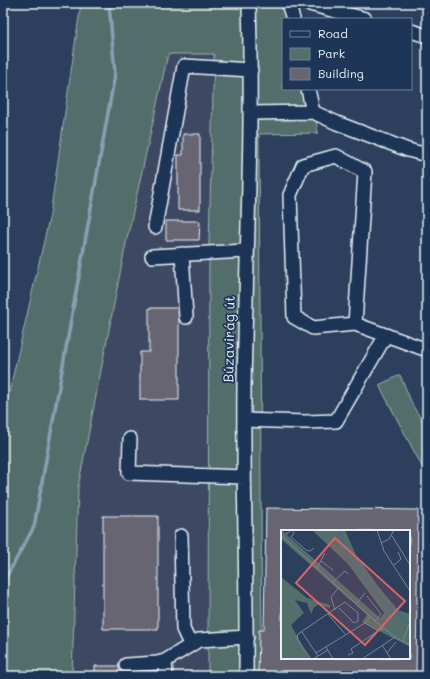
<svg xmlns="http://www.w3.org/2000/svg" width="430" height="679" font-family="Mali,sans-serif">
  <rect width="100%" height="100%" fill="#2c3f5d"/>
  <filter id="ink" filterUnits="userSpaceOnUse"><feTurbulence type="fractalNoise" baseFrequency=".025" numOctaves="2"/><feDisplacementMap in="SourceGraphic" scale="8" xChannelSelector="R" yChannelSelector="G"/><feConvolveMatrix kernelMatrix="1 2 1 2 8 2 1 2 1" color-interpolation-filters="sRGB"/></filter>
  <g filter="url(#ink)">
    <path fill="#3e4a64" d="M168 54H214L209 243 208 676H72L78 487 125 248Z"/>
    <path fill="#536e6b" stroke="#9eb0b2" d="M81 3H296L299 19H283V89H311L318 133 259 134 262 676H208L209 243 214 54H168L125 248 78 487 72 676H3V419L50 215Z
      M400 375 413 406 427 428V476L379 385Z"/>
    <g fill="none" stroke-linecap="round" stroke-linejoin="round">
      <path stroke="#84a2b4" stroke-width="3.5" d="M3 583 34 527 115 74 109 3"/>
    </g>
    <path fill="#686573" stroke="#e8f1f8" fill-rule="evenodd" d="M183 134H200V210H178V155H183Z
      M166 221H200L199 240H166Z
      M149 308H179V400H140V352H149Z
      M266 508 418 510 416 676H258L259 630H264ZM282 531H409V658H282Z
      M103 516H158V629H103Z
      M95 666H123V676H95Z"/>
    <g fill="none" stroke-linecap="round" stroke-linejoin="round">
      <g stroke="#e8f1f8" stroke-width="16">
        <path id="minor" d="M288 3 293 19
          M306 3 365 19
          M411 31 427 36
          M308 89 313 112
          M251 113 313 112 337 123 408 150 427 155
          M155 227 184 66 251 70
          M182 254 186 317
          M152 256 246 251
          M355 324 365 172 336 156 303 165 290 195 294 317 313 328 355 324 427 350
          M244 420 306 422 336 421 386 335
          M130 439 129 473 244 477
          M181 536 183 629 190 644
          M165 661 166 676
          M126 665 157 663 165 661 199 640 247 637
          M246 676C247 580 243 484 244 388 246 260 253 131 249 3"/>
      </g>
      <use href="#minor" stroke="#1d3557" stroke-width="13"/>
    </g>
  </g>
  <g text-anchor="middle" stroke-width="3.5" stroke-linejoin="round" paint-order="stroke">
    <g font-size="14" fill="#e8f1f8" stroke="#1d3557">
      <text transform="translate(229 339) rotate(-89)" y="5">Búzavirág út</text>
    </g>
  </g>
  <g transform="translate(281 530)">
    <rect width="129" height="129" fill="#2c3f5d"/>
    <path d="M0 0 4 3 11 0 6 5 99 88 103 83 67 34 31 0H64L75 25 97 56 117 80 129 84V117L81 92 86 85 0 9ZM0 47 26 68 49 75V78L37 75 33 77 30 84 26 73 14 70 23 83 10 95 29 129H0Z" fill="#536e6b"/>
    <path fill="none" stroke="#416d86" stroke-width="2" d="M58 0 67 26 106 76 128 93"/>
    <path fill="none" stroke="#77869b" stroke-width="1" d="M11 0 13 3 10 7 25 20 29 21 33 18M96 0 103 21 129 61M0 5 94 91 114 107 129 115M111 6 129 35M100 13 108 9 113 0M40 31 52 40M113 35 120 29 117 22M36 38 44 23M52 52 64 41 67 44M86 66 100 84 94 91M76 73 84 63M54 80 50 67 58 57M47 84 64 104M84 93 97 101 103 99M21 102 37 126M122 111 129 92M101 115 110 129M45 117 52 129M35 123 84 93 89 87M106 123 115 112M67 125 72 123 70 119 97 101M30 129 16 109 17 104 64 72 77 83V91L73 93 58 78M32 129 47 120M81 129 114 107"/>
    <path fill="#db6466" fill-opacity="0.15" stroke="#db6466" stroke-width="2" d="M54 8 124 71 84 115 15 53Z"/>
    <rect width="129" height="129" fill="none" stroke="#e8f1f8" stroke-width="2"/>
  </g>
  <rect width="430" height="679" fill="none" stroke="#1d3557" stroke-width="16"/>
  <rect x="8" y="8" width="414" height="663" fill="none" stroke="#e8f1f8" stroke-width="1.5" filter="url(#ink)"/>
  <rect x="282" y="18" width="130" height="72" fill="#1d3557" stroke="#6e8097"/>
  <rect x="290" y="31" width="20" height="6" fill="#1d3557" stroke="#6e8097"/>
  <text x="318" y="38" font-size="12" fill="#e8f1f8">Road</text>
  <rect x="290" y="48" width="20" height="12" fill="#536e6b" stroke="#6e8097"/>
  <text x="318" y="58" font-size="12" fill="#e8f1f8">Park</text>
  <rect x="290" y="68" width="20" height="12" fill="#686573" stroke="#6e8097"/>
  <text x="318" y="78" font-size="12" fill="#e8f1f8">Building</text>
</svg>
